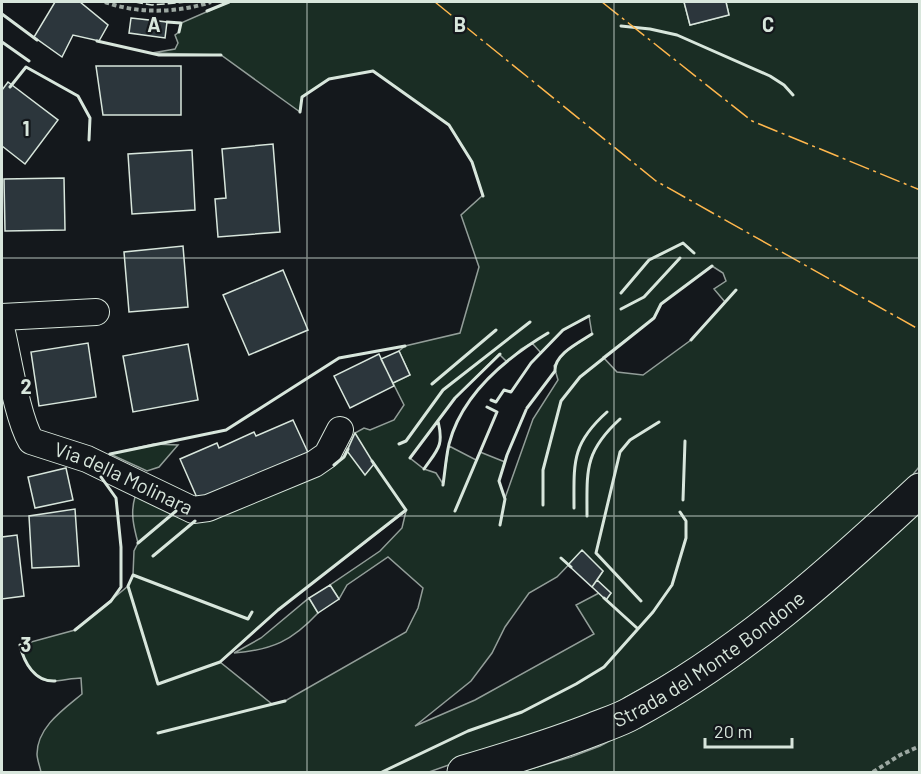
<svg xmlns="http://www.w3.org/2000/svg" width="921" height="774" font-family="Barlow,sans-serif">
  <rect width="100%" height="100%" fill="#14181c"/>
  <path fill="#1a2d24" stroke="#939e99" stroke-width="1.5" fill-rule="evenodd" d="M229 2H685H684L690 25 729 15 726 2H919V467L907 482 825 557 727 639 606 709 429 772H41C40 767 37 759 37 754 37 727 64 709 82 694L81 678C71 678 58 682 48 681 32 679 23 659 20 645L75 630 128 586 133 575 134 551 138 543C134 528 130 513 135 497L129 487 177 511 333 466 344 457 355 433 364 428 370 430 394 420 404 405 393 383 410 375 399 351 405 346 460 333 479 267 461 215 483 195 472 162 449 125 373 71 329 79 302 97 300 112 221 55 152 53 175 49 178 43 175 35 179 32 181 23ZM712 266 723 273 726 281 714 289 725 302 691 340 643 375 617 372 603 357 654 318 661 304ZM589 316 592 334 564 353 554 366 558 380 533 419 505 498 499 481 505 462 480 452 476 460 449 446 443 484 436 473 424 469 410 458 455 398 499 354 507 362 521 349 532 343 541 353 563 330ZM406 511 402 528 380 551 330 585 339 599 347 585 388 557 423 588 418 608 406 632 285 701 272 704 220 662 278 610ZM582 551 603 571 597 580 611 593 606 599 599 593 576 605 594 634 475 700 415 726 471 681 492 653 505 627 529 593 557 577Z
    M154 444 178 445 159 467 147 471 110 454Z
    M919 510V772H520L571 757 600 746 649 720Z
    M309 598 318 613C292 641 272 650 234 653L261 638Z"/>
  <path fill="#2c363c" stroke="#d8e6dc" stroke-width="1.5" d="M55 2H80L108 25 99 41 73 35 62 57 34 37Z
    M684 2H726L729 15 690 25Z
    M131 18 167 22 165 38 129 33Z
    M96 66H181V115H103Z
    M8 82 58 120 25 164 2 146V90Z
    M273 144 280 232 218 237 215 199 226 198 222 149Z
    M192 150 195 210 132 214 128 154Z
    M64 178 65 230 5 231 4 179Z
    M183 246 188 307 129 312 124 252Z
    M283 270 308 330 249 355 223 295Z
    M88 343 96 397 39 406 31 352Z
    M188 344 198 400 133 412 123 356Z
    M399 351 410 375 393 383 381 359Z
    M379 354 394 386 350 408 334 376Z
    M293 420 311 459 198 500 180 459 217 443 219 448 254 432 256 436Z
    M355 433 374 464 365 475 347 451Z
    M66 468 73 500 35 508 28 477Z
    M75 509 79 566 32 568 29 516Z
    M17 535 24 596 2 599V537Z
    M582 550 603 571 592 587 568 565Z
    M597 580 611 593 606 600 592 587Z
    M330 585 339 599 318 613 309 598Z"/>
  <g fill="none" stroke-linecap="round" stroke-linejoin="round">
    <g stroke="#d8e6dc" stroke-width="28">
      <g id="minor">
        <path d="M2 317 96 312"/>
        <path id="s1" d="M2 332C9 362 17 416 31 441L87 459 193 510 208 508 314 464 327 455 340 430"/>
      </g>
    </g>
    <g stroke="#d8e6dc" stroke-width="35">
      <g id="tertiary">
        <path id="s2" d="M464 772C508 759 551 746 594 729 606 724 620 720 632 713 740 655 831 573 920 490"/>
      </g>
    </g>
    <path stroke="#9da8a2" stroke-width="4" stroke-dasharray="4.5 3" stroke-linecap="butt" d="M105 2C138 14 177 13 211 2
      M873 772 900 755 920 746"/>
    <use href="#minor" stroke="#14181c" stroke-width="26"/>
    <use href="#tertiary" stroke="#14181c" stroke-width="33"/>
    <path stroke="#d8e6dc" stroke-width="1.5" stroke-dasharray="8 3" stroke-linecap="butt" d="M135 2 152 5 187 2"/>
    <path stroke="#d8e6dc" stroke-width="3" d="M207 11 229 2
      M2 14 37 40
      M167 22 181 23 179 32
      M621 26 650 29 677 35 770 76 784 85 793 95
      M97 41 159 55H221
      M2 42 29 61
      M10 87 26 67 78 96 90 118 89 140
      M300 112 302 97 329 79 373 71 449 125 472 162 483 196
      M621 293 649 260 683 243 694 253
      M621 309 644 297 680 258
      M691 340 736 290
      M432 384 496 330
      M491 400 496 402 504 390 511 392 531 363 563 330 589 316
      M527 408 555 371C554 354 580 342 592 334
      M399 444 406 441 443 390 530 322
      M110 454 226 430 339 358 405 346
      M410 458 455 398 500 354
      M334 465 344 457 348 449
      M424 469C438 449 444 446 438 421
      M443 485C445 471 446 457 449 444 462 394 506 358 548 333
      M683 500 685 441
      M543 505V470L561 401 580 377 654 318 661 304 712 266
      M574 508C574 463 571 444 607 412
      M455 511 497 412 487 407
      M587 516C587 470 584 452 620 419
      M500 525 505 499 499 481 507 455 526 410
      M138 543 176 511
      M153 556 195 521
      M561 558 571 567
      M604 598 637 628
      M641 601 596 553 620 452 630 440 659 422
      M252 612 248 619 133 575 128 586 158 684 220 662 278 610 406 510 372 461
      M75 630 111 601 121 587V547L116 498 101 477
      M20 645C24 663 35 682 55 681
      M158 733 285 701
      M382 772 468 731 522 712 576 684 604 667 653 612 672 585 686 538V521L680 512"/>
    <path stroke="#ffb74d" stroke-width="1.5" stroke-dasharray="21 4.5 3 4.5" stroke-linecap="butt" d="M435 2 656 181 920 330
      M602 2 752 121 920 190"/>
  </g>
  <path fill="none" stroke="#d8e6dc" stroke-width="1.5" stroke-opacity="0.55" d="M307 2V772M614 2V772M2 258H920M2 516H920"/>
  <g text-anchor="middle" stroke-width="4.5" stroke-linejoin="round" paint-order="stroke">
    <g font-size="20" fill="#d8e6dc" stroke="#14181c">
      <text dy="7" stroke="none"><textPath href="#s1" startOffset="213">Via della Molinara</textPath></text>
      <text dy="7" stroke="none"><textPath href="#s2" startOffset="272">Strada del Monte Bondone</textPath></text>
    </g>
  </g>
  <g font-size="20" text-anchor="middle" font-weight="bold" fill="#d8e6dc" stroke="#14181c" stroke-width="4.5" stroke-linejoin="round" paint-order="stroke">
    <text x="154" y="32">A</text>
    <text x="460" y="32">B</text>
    <text x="768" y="32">C</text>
    <text x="26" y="136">1</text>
    <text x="26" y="394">2</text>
    <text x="26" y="652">3</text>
  </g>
  <rect width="921" height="774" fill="none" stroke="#d8e6dc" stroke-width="6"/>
  <path d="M705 738v9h87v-9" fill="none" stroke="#d8e6dc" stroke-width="3"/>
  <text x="714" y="738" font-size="18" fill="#d8e6dc" stroke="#14181c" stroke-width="4.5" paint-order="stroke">20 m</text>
</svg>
